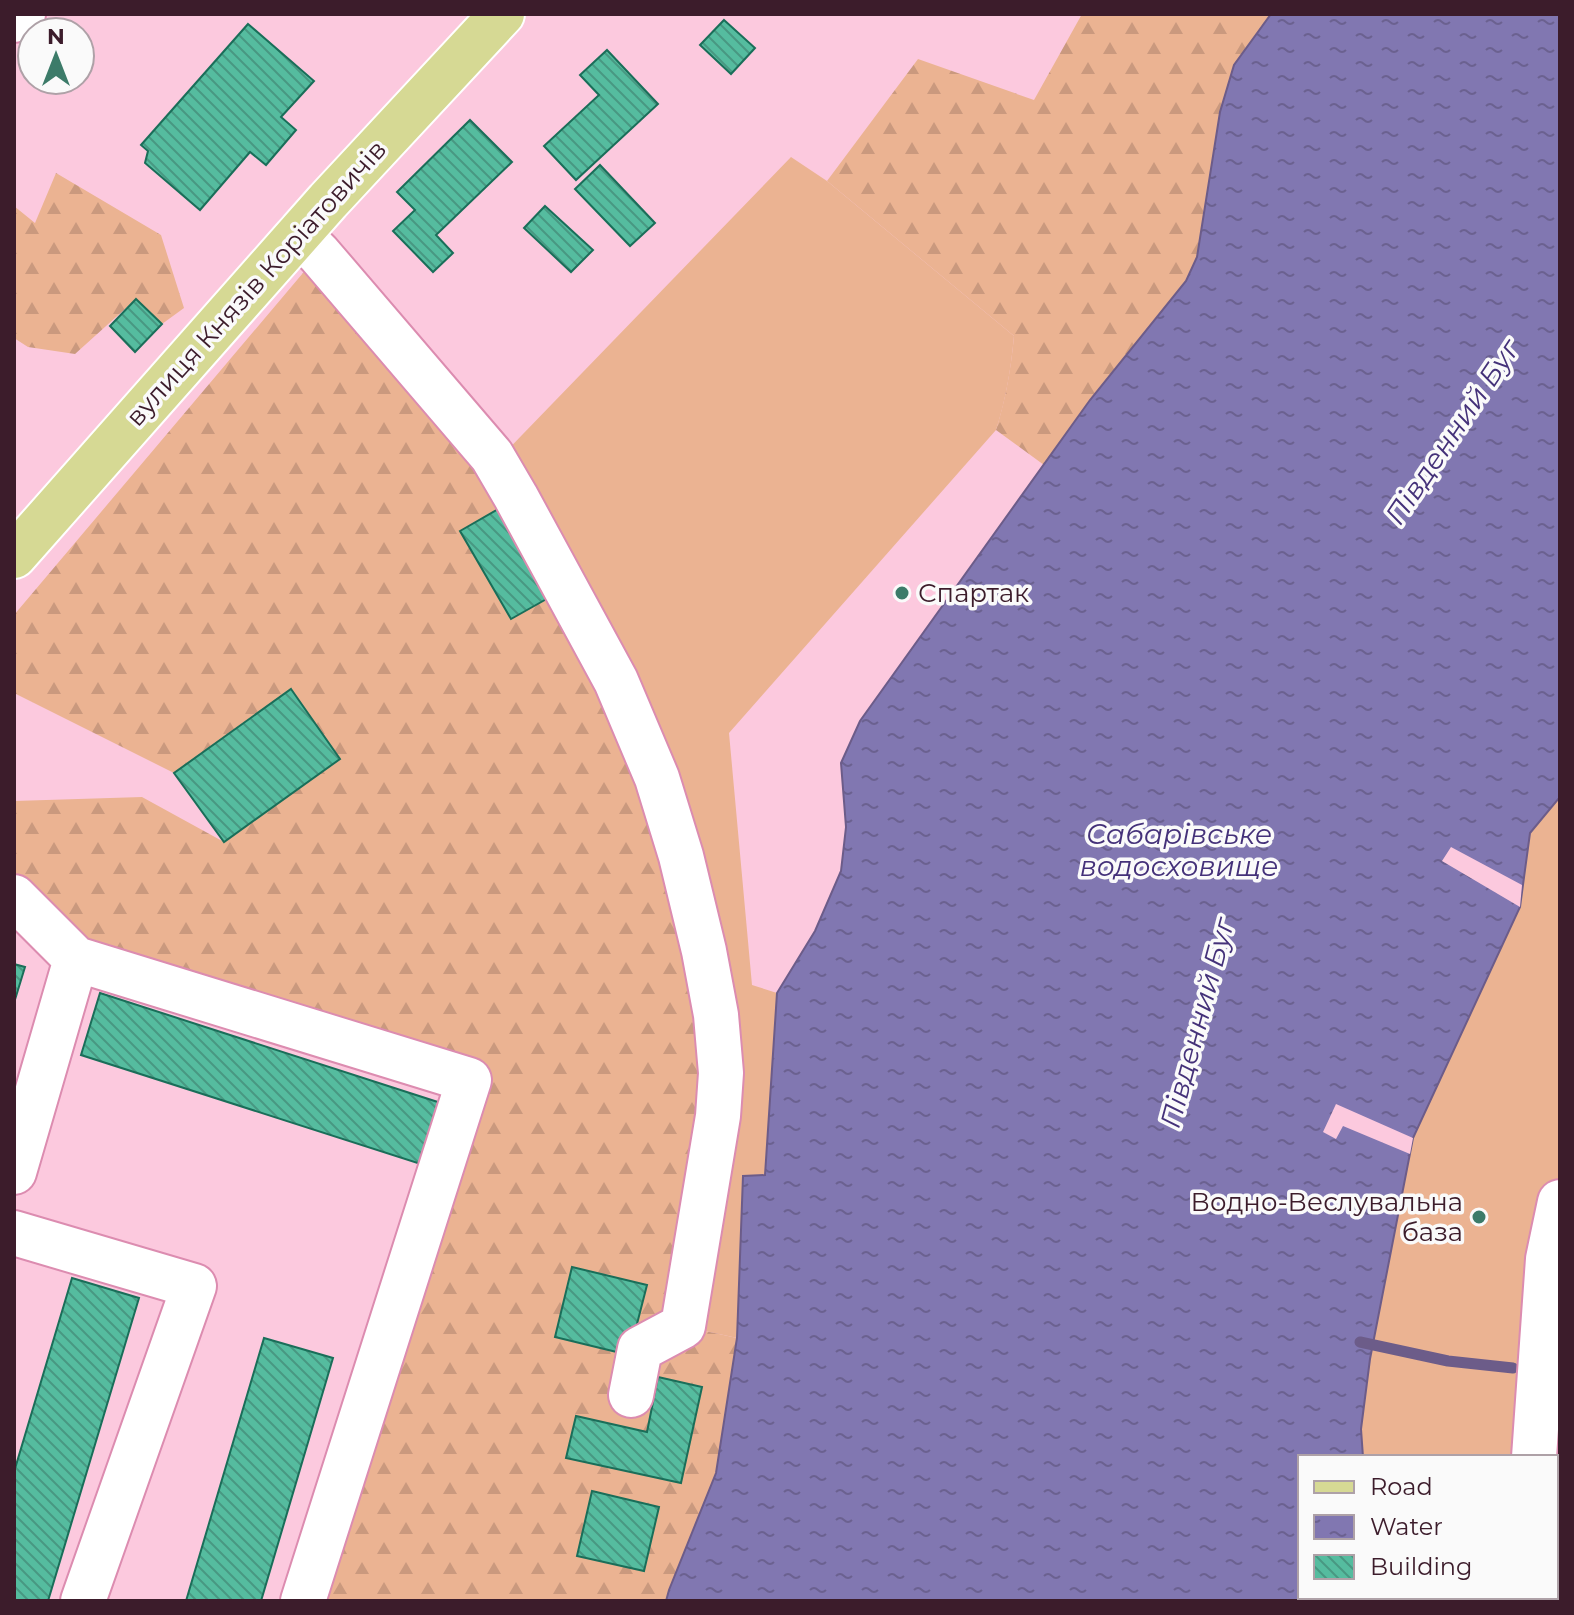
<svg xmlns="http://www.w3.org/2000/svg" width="1574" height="1615" font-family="Montserrat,sans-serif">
  <defs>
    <pattern id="forest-firs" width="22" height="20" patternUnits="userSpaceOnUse" patternTransform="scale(2)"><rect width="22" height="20" fill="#ebb392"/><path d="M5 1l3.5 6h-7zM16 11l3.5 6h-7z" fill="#ca997e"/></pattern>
    <pattern id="water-ripples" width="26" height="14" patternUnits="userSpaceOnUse" patternTransform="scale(2)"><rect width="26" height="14" fill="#8177b1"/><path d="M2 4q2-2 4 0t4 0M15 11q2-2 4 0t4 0" fill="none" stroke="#6b6190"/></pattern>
    <pattern id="building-back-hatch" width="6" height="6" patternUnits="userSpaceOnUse" patternTransform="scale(2)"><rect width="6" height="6" fill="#55bc9f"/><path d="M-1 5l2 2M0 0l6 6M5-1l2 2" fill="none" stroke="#489882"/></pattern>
  </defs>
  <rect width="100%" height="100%" fill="#fcc9de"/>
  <path fill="#ebb392" d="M791 157 827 181 1014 336C1011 369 1006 399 996 430L729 733 752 985 777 993 765 1175 743 1176 737 1338 683 1326 718 1116 496 462Z
    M1560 797V1601H1392V1597H1556V1457H1363L1361 1429 1370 1359 1413 1138 1520 907 1530 833Z"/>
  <path fill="url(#forest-firs)" d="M1082 14H1271L1234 65 1220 112 1197 257 1186 281 1090 400 1044 465 996 430C1006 398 1011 368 1014 336L827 181 918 59 1034 100Z
    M56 173 161 235 184 308 162 324 136 299 75 354 28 347 14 338V206L35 223Z
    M319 254 507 504 460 531 511 619 566 588 616 681 716 1015 683 1326 737 1338 716 1474 669 1590 666 1601H303L469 1081 76 959 14 888V801L142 797 224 842 340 758 290 690 174 773 14 693V615Z"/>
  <path fill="url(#water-ripples)" stroke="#6c5c89" stroke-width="2" d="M1271 14H1560V797L1530 833 1520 907 1413 1138 1370 1359 1361 1429 1363 1457H1300V1597H1392V1601H666L669 1590 716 1473 737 1338 743 1176 765 1175 777 993 815 931 841 871 846 827 841 763 860 721 1090 400 1186 281 1197 257 1220 112 1234 65Z"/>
  <path fill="#fcc9de" d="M1451 847 1522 885 1520 907 1442 861Z
    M1336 1104 1413 1138 1410 1154 1343 1126 1336 1139 1323 1132Z"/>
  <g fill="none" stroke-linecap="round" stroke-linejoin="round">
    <path stroke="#6c5c89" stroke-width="11" d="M1360 1342 1448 1361 1513 1368"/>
  </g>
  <path fill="url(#building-back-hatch)" stroke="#1a6e59" stroke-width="2" d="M724 20 755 48 731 74 700 45Z
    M248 24 314 81 281 117 296 130 266 165 250 152 200 210 145 163 148 151 141 145Z
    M607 50 658 104 576 180 544 146 599 95 580 75Z
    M470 120 512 162 436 235 453 253 433 272 393 231 415 210 397 192Z
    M600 165 655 223 630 246 575 189Z
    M545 206 593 250 571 272 524 228Z
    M136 299 162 324 135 352 110 326Z
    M507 504 559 592 511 619 460 531Z
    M291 689 340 759 224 842 174 773Z
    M14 964 25 967 14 1003Z
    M100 993 447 1105 427 1166 81 1055Z
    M572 1267 647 1285 629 1355 555 1337Z
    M72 1278 139 1298 48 1601H14V1472Z
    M264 1338 333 1358 261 1601H186Z
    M658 1377 702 1387 681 1483 566 1458 576 1416 647 1432Z
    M592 1491 659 1507 644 1571 577 1556Z"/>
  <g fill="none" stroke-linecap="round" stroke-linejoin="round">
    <g stroke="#dc8cb0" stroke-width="48">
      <path id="minor" d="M14 20 23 14
        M299 234 319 254 492 456 516 497 616 681 657 778 681 856 704 951 716 1015 721 1073 718 1116 683 1326 640 1349 631 1395
        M14 897 76 959 469 1080 303 1601
        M14 1172 76 959
        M14 1233 194 1286 83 1601
        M1534 1457 1548 1259 1560 1202
        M1525 1601V1597"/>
    </g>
    <g stroke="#fff" stroke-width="48">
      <path id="major" d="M14 556 328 201 502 14"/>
    </g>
    <use href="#minor" stroke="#fff" stroke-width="44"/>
    <use href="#major" stroke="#d6d994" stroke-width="44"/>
  </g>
  <g fill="#3c7b69" stroke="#fafafa" stroke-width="3">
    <circle cx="902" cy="593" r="8"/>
    <circle cx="1479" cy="1217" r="8"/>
  </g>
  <g text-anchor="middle" stroke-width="7" stroke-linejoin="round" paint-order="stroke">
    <g font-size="26" fill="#3c1c2b" stroke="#fafafa">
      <text transform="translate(256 283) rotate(-48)" y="9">вулиця Князів Коріатовичів</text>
    </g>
    <g font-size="26" fill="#3c1c2b" stroke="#fafafa" text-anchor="start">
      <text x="918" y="602">Спартак</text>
      <text x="1463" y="1211" text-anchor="end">Водно-Веслувальна<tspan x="1463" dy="30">база</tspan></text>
    </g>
    <g font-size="28" font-style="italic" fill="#443179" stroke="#fafafa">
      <text transform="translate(1452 432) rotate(-56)" y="10">Південний Буг</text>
      <text x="1179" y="844">Сабарівське<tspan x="1179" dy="32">водосховище</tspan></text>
      <text transform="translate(1197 1023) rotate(-75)" y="10">Південний Буг</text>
    </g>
  </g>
  <rect width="1574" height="1615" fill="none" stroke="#3c1c2b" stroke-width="32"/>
  <rect x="1298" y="1455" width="260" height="144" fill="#fafafa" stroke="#aea1a7" stroke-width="2"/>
  <rect x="1314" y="1481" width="40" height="12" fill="#d6d994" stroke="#aea1a7" stroke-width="2"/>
  <text x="1370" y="1495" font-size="24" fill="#3c1c2b">Road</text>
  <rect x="1314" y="1515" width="40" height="24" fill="url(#water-ripples)" stroke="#aea1a7" stroke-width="2"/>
  <text x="1370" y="1535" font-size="24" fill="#3c1c2b">Water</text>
  <rect x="1314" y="1555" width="40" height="24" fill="url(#building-back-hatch)" stroke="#aea1a7" stroke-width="2"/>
  <text x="1370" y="1575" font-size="24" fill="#3c1c2b">Building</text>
  <g transform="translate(56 56)"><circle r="38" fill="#fafafa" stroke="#aea1a7" stroke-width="2"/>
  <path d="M0-6L14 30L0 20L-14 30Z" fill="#3c7b69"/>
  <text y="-12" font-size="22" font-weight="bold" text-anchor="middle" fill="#3c1c2b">N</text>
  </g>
</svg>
